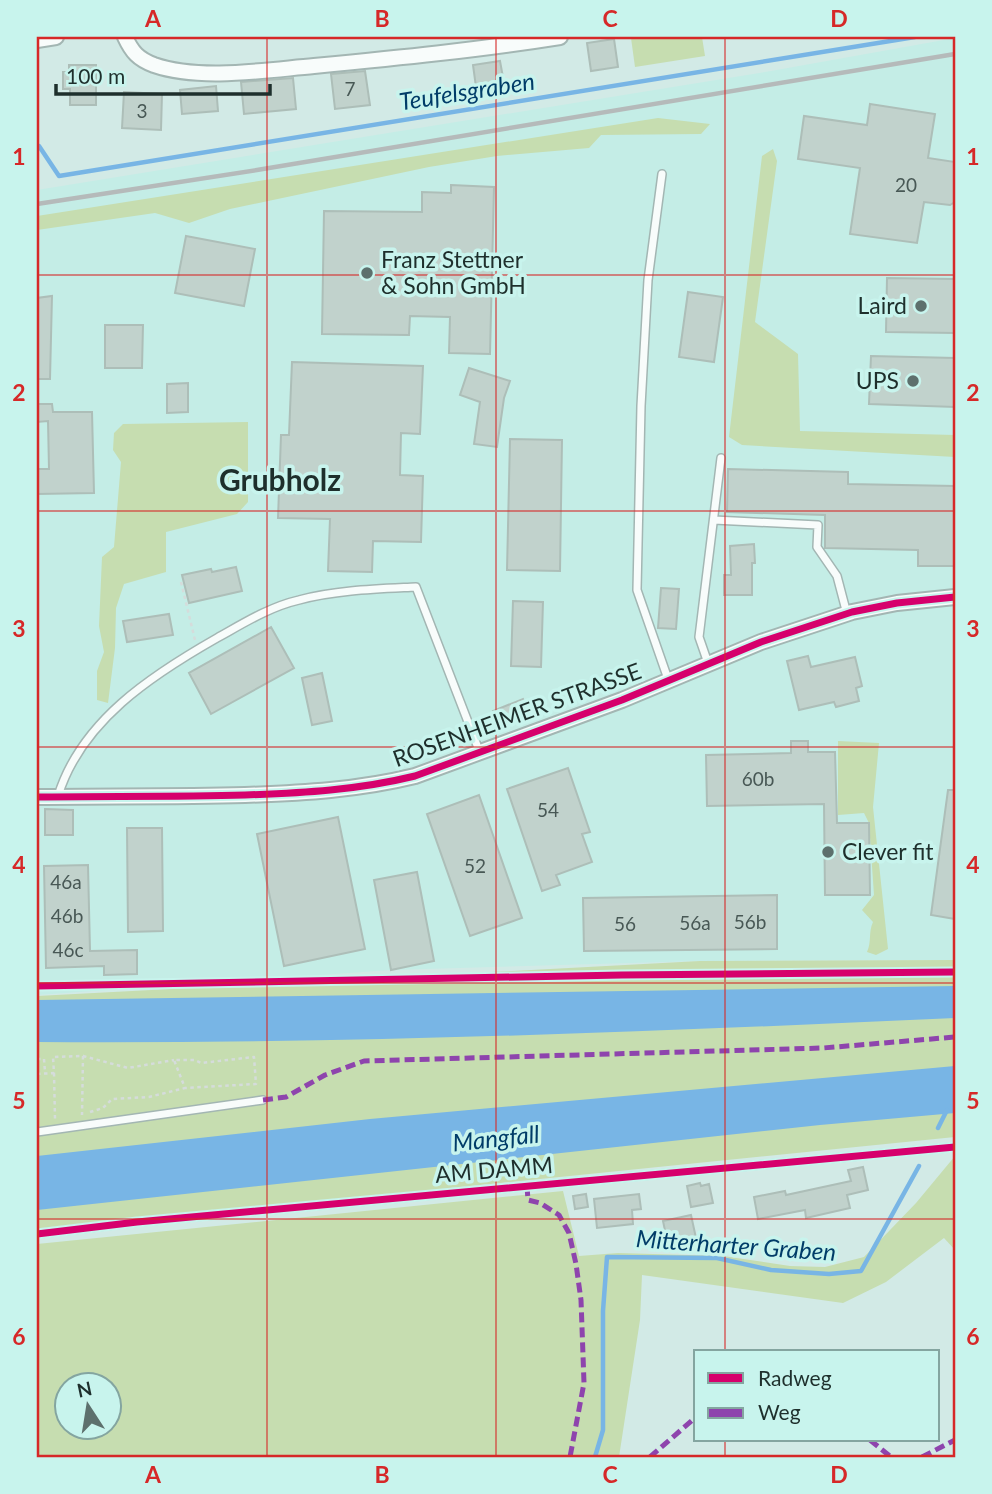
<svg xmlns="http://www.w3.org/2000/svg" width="992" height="1494" font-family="Lato,sans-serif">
  <rect width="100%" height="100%" fill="#d2eae6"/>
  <path fill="#c4ede6" d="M955 38V960L700 961 391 970 37 995V190L771 71Z"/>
  <path fill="#c6ddb0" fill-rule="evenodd" d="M639 37H702L705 56 635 67 631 38Z
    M658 118 710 124 701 134 601 135 589 148 497 156 429 167 230 209 189 223 155 213 37 230V216Z
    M773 149 777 161 755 322 798 354 800 431 955 435V457L742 445 729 437 762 156Z
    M248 422V502L237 514 166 532V572L124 584 116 608 115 648 108 703 97 700V671L104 652 99 626 102 557 114 547 121 462 113 450 114 433 123 424Z
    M838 741 879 743 873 807 888 949 876 955 867 952C872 941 868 933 873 922L862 910 874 895 869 823 864 813 838 815Z
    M955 960V1137L37 1230V996L700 961Z
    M955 1156V1250L944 1238 886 1282 843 1303 642 1275 640 1320 619 1457H37V1244L563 1191 579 1256 618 1253 723 1256 790 1266 825 1267 864 1257 916 1203ZM66 1386H108V1428H66Z"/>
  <path fill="#78b5e5" d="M955 986V1018C649 1032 343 1044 37 1042V1000Z
    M955 1066V1113L820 1125 37 1210V1156L370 1119Z"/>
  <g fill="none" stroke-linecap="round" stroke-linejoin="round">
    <path stroke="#78b5e5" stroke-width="4.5" d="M39 146 59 176 915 37
      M938 1128 947 1110
      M595 1457 603 1430V1311L607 1257 717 1258 771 1270 829 1274 861 1271 919 1166"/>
  </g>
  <path fill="#c1d2cc" stroke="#adbeb8" stroke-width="2" d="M614 39 618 67 591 71 587 43Z
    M500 61 504 83 476 87 473 65Z
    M69 65H96V105H70V89H63V72H69Z
    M365 71 370 105 335 109 331 74Z
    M293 78 296 109 244 114 241 82Z
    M216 86 218 111 182 114 180 90Z
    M124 92 162 94 161 130 122 128Z
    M870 104 935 114 928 158 955 162V202L950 205 924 202 917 243 850 234 860 168 798 159 804 116 867 125Z
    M451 185 494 187 490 354 449 353 450 317 410 316 409 335 322 334 324 211 422 212V192L451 193Z
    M186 236 255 249 244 306 175 293Z
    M887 278 955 279V333L886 332Z
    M688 292 723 297 714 362 679 357Z
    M52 296 50 379H37V298Z
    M105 325H143L142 368H105Z
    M871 356 955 358V407L869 404Z
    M292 362 423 366 420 434 401 433 400 475 423 476 421 542 373 541 372 572 328 571 330 519 278 518 281 435H289Z
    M469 368 510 381 504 398 497 447 474 444 480 402 460 395Z
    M188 383V412L167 413V384Z
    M37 404H52L53 412H92L94 493 37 494V469H49L48 421 37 422Z
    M510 439 562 440 560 571 507 570Z
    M728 469 848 472V484L955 486V566H918V550L825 548V515L727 512Z
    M754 544 755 563H752V595H724V575H731L730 546Z
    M236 567 242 591 189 603 182 575 211 569 212 572Z
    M661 588 679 589 676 629 658 628Z
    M513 601 543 602 541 667 511 666Z
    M169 614 173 635 127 642 123 621Z
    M271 627 294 668 211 714 189 673Z
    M808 656 811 667 855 657 862 686 856 688 859 701 836 707 834 702 799 710 787 661Z
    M322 673 332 721 312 725 302 678Z
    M523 699 528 712 498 724 493 711Z
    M791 741H808V752H835L837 823H869L870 895H825L824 804 707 806 706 755 791 753Z
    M568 768 590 832 582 834 592 862 556 875 560 885 542 891 507 789Z
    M948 790H955V919L931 915Z
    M479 795 522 918 470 936 427 814Z
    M45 809 73 810V835H45Z
    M338 817 365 949 284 966 257 834Z
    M127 828H162L163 931 128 932Z
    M88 865 90 951 137 950V974L104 975V966L46 968 44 866Z
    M417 872 434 961 391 970 374 880Z
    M777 895V949L584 951 583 898Z
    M863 1167 868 1190 847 1195 850 1208 806 1218 805 1210 758 1219 754 1197 785 1191 786 1195 851 1181 848 1170Z
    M700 1183 701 1186 709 1184 713 1203 691 1207 687 1186Z
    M586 1194 588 1207 575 1209 573 1196Z
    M639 1194 641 1209 632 1210 633 1224 597 1228 594 1199Z
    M691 1215 696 1238 668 1245 663 1221Z"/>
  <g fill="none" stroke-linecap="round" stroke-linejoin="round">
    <g stroke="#a3b6b3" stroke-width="10">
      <path id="service" d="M662 174 648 280 641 406 637 590 668 679
        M714 520 818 525 817 547 837 576 847 614
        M708 663 699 637 721 458
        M58 796C81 721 152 675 217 638 244 623 269 607 299 600 337 590 377 589 416 587L480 753
        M37 1132 263 1100
        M37 1234 137 1222 955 1147"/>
    </g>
    <g stroke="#a3b6b3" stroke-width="18">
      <path id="minor" d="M125 37C132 52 138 59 154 65 200 81 267 70 314 66 397 58 478 50 560 37
        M37 40 56 37
        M37 797C106 796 176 797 245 795 303 793 358 790 415 776L622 700 761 642 852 612 897 603 955 597"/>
    </g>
    <path stroke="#d5dcdb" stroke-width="2.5" stroke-dasharray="3.5 3.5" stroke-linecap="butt" d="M181 582 195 640
      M83 1056 128 1068 174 1060
      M37 1059H44L45 1072
      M54 1073 55 1119
      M37 1074 54 1073 53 1057 83 1056 82 1115
      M90 1112 103 1108 112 1099 149 1097 185 1088 174 1060H195L201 1063 254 1057 256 1084 185 1088"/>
    <use href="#service" stroke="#f8fcfb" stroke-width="7"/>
    <use href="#minor" stroke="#f8fcfb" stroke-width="14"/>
    <path stroke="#b5baba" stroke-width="4.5" d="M37 204 257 170 955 54"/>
    <path stroke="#8e44ad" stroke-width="5" stroke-dasharray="10 5" stroke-linecap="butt" d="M263 1100 286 1097 325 1075 364 1061 823 1048 955 1037
      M527 1186 528 1200 540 1203 559 1215 569 1233 576 1264 581 1300 584 1383 570 1457
      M870 1440 891 1457
      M650 1457 696 1417
      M922 1457 955 1440"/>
    <g stroke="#c8f4ed" stroke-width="11">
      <path id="cycleway" d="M37 797C106 796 176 797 245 795 303 793 358 790 415 776L622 700 761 642 852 612 897 603 955 597
        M37 986 622 975 955 972
        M37 1234 137 1222 955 1147"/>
    </g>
    <use href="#cycleway" stroke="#d6006c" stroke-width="7"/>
  </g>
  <path fill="none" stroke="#d62828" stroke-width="2" stroke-opacity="0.55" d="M267 37V1457M496 37V1457M725 37V1352M37 275H955M37 511H955M37 747H955M37 983H955M37 1219H955M725 1440V1457"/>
  <g fill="#5d706d" stroke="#c8f4ed" stroke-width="2.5">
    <circle cx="367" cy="273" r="7"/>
    <circle cx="921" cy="306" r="7"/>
    <circle cx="913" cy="381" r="7"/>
    <circle cx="828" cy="852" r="7"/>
  </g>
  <g text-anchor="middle" stroke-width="7" stroke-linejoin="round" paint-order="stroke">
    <g font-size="19" fill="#485855">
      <text x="350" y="96">7</text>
      <text x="142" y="118">3</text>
      <text x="906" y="192">20</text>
      <text x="758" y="786">60b</text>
      <text x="548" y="817">54</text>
      <text x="475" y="873">52</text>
      <text x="66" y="889">46a</text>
      <text x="67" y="923">46b</text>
      <text x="750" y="929">56b</text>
      <text x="695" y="930">56a</text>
      <text x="625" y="931">56</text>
      <text x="68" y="957">46c</text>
    </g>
    <g font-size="23" fill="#1e2f2c" stroke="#c8f4ed" text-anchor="start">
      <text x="381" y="268">Franz Stettner<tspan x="381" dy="26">&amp; Sohn GmbH</tspan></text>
      <text x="907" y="314" text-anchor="end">Laird</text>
      <text x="899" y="389" text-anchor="end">UPS</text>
      <text x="842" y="860">Clever fit</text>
    </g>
    <g font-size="23" fill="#1e2f2c" stroke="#c8f4ed">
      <text transform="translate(517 715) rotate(-20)" y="8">ROSENHEIMER STRASSE</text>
      <text transform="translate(494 1170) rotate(-5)" y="8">AM DAMM</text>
    </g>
    <g font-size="24" font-style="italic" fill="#003c68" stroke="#c8f4ed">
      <text transform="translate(467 92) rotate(-9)" y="8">Teufelsgraben</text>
      <text transform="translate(496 1139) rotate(-6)" y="8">Mangfall</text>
      <text transform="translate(736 1246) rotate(4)" y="8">Mitterharter Graben</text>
    </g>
    <g font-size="30" font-weight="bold" fill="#1e2f2c" stroke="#c8f4ed">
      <text x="280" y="491">Grubholz</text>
    </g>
  </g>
  <rect width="992" height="1494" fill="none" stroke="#c8f4ed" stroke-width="77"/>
  <rect x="694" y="1350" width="245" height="91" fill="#c8f4ed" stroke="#84a5a0" stroke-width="2"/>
  <rect x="708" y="1373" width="35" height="10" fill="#d6006c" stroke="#84a5a0" stroke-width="2"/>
  <text x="758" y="1386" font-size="21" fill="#1e2f2c">Radweg</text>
  <rect x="708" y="1408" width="35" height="10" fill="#8e44ad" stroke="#84a5a0" stroke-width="2"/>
  <text x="758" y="1420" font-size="21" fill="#1e2f2c">Weg</text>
  <g transform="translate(88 1406) rotate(348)"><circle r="33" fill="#c8f4ed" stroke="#84a5a0" stroke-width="2"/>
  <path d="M0-5L12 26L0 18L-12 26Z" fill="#5d706d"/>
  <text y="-10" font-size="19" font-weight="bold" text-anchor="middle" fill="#1e2f2c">N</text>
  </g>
  <path d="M56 84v10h214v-10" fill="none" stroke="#1e2f2c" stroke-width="3.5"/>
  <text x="66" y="84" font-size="21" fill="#1e2f2c" stroke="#c8f4ed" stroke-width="5" paint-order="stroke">100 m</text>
  <rect x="38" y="38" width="916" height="1418" fill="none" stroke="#d62828" stroke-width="2.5"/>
  <g font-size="23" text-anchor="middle" font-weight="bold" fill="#d62828">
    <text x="153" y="27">A</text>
    <text x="382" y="27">B</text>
    <text x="610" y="27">C</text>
    <text x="839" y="27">D</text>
    <text x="19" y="165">1</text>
    <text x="973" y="165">1</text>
    <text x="19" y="401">2</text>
    <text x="973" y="401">2</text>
    <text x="19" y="637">3</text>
    <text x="973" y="637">3</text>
    <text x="19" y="873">4</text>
    <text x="973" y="873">4</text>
    <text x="19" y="1109">5</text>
    <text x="973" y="1109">5</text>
    <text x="19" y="1345">6</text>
    <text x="973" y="1345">6</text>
    <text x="153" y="1483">A</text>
    <text x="382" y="1483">B</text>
    <text x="610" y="1483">C</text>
    <text x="839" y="1483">D</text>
  </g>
</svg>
